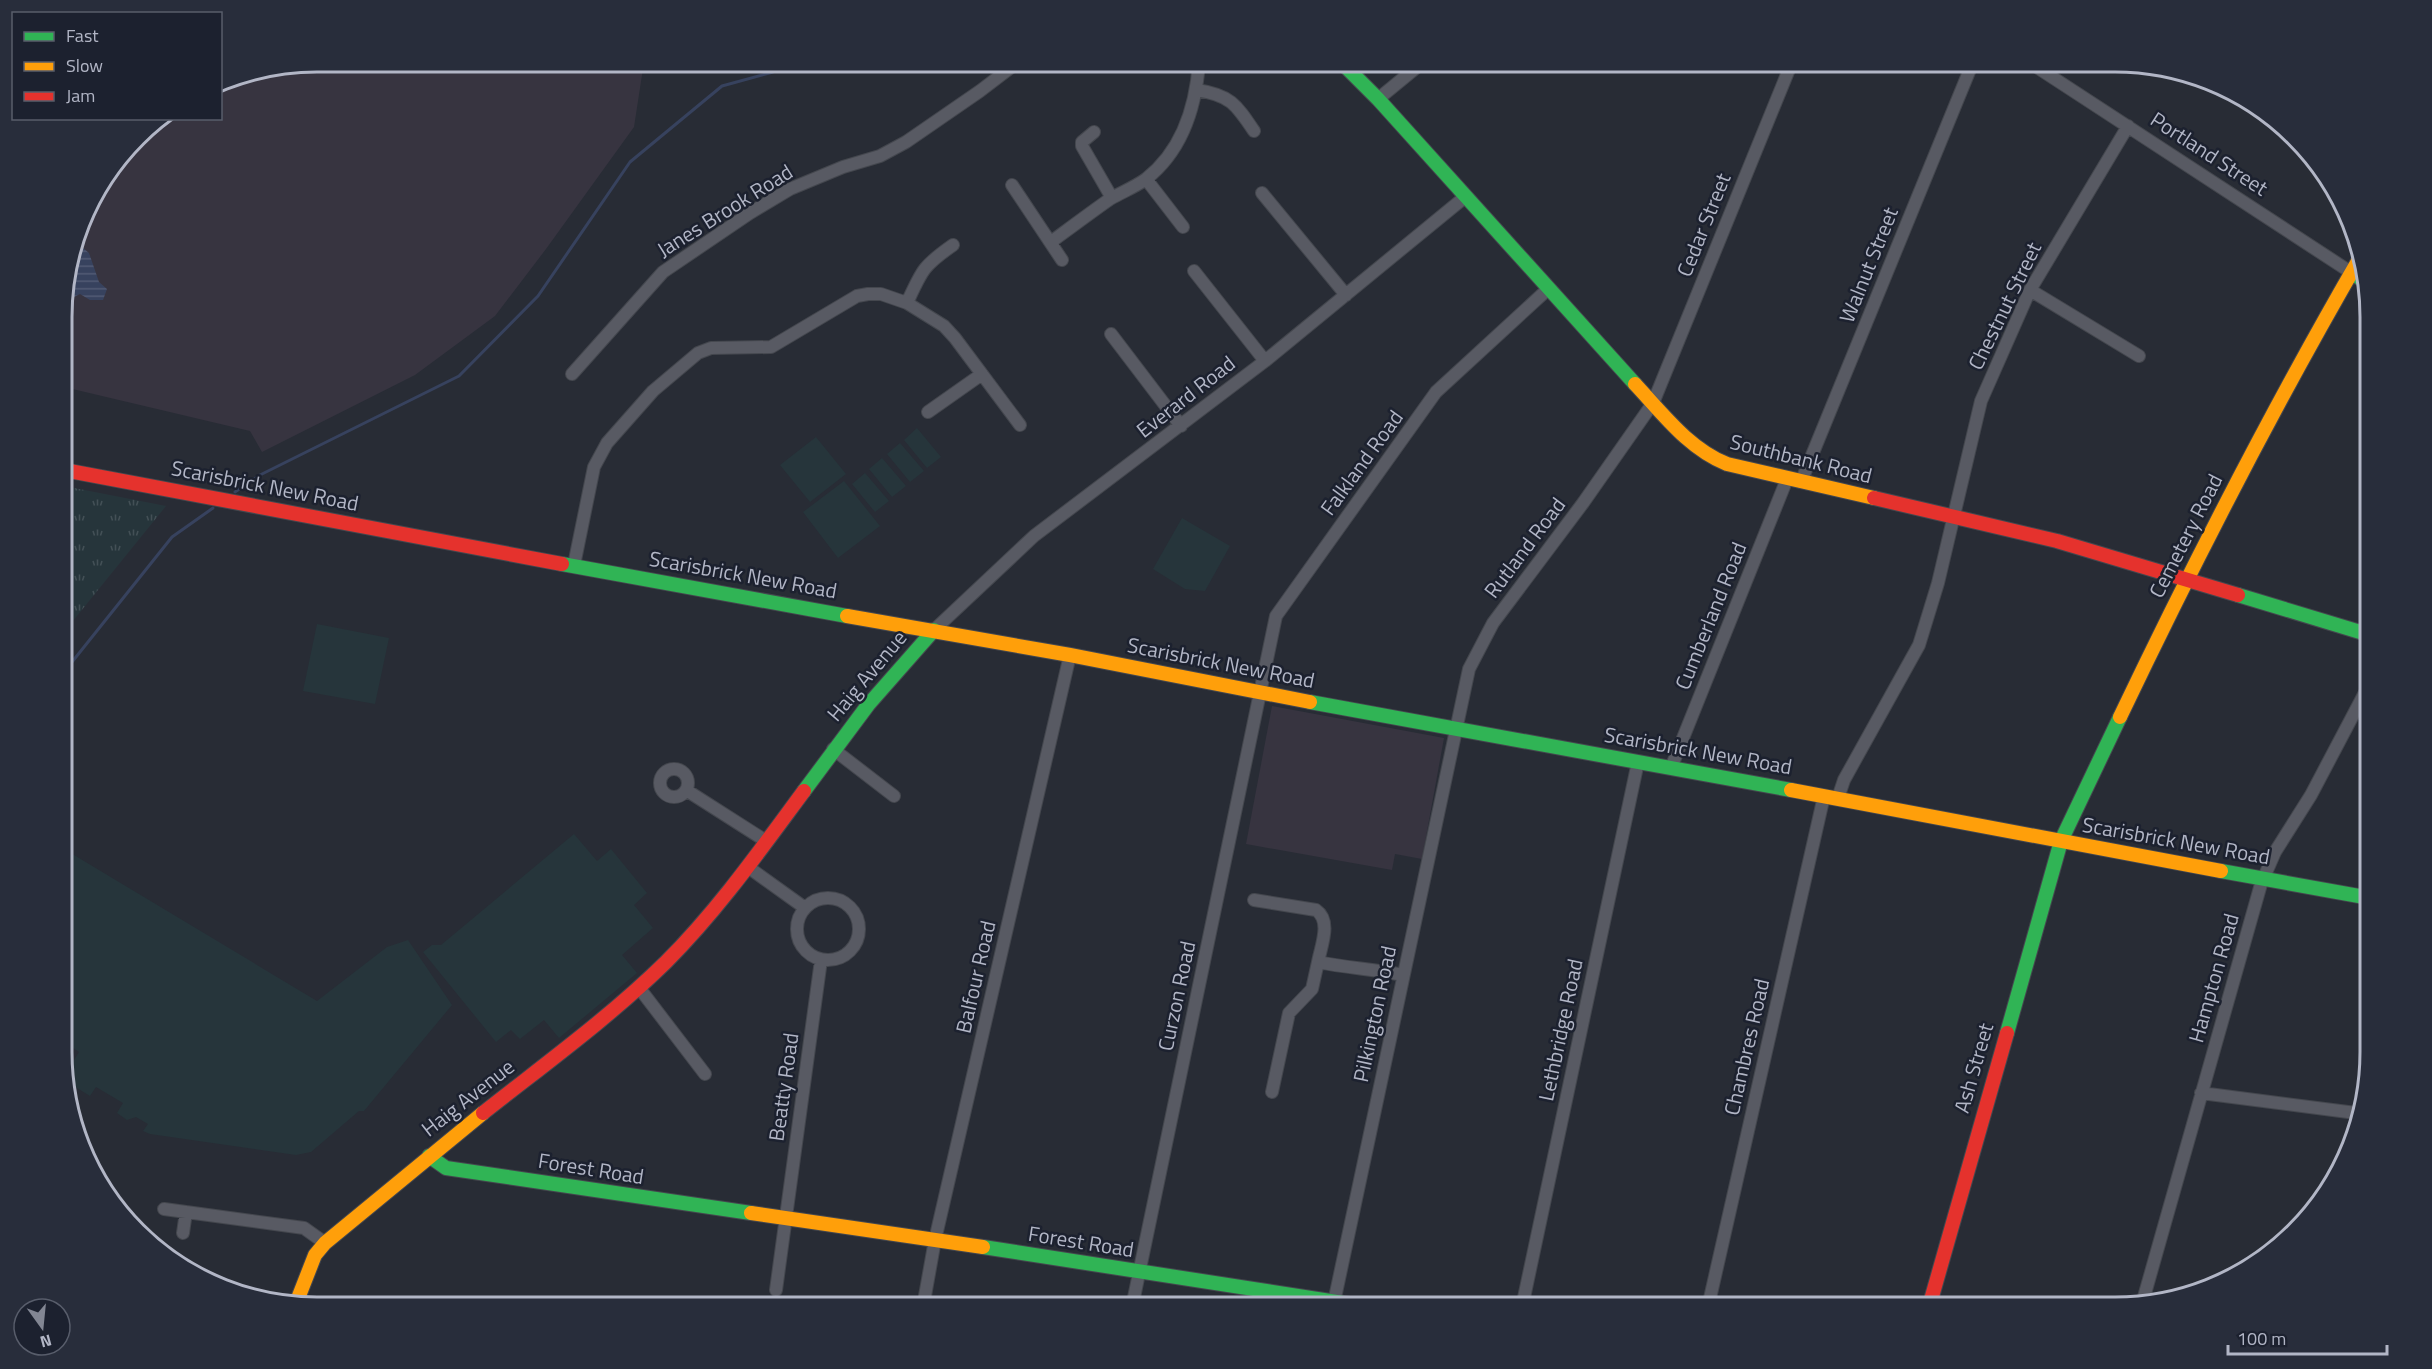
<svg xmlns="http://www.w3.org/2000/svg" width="2432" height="1369" font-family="'Titillium Web',sans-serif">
  <defs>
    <pattern id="cemetery-stones" width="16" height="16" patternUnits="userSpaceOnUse" patternTransform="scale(1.5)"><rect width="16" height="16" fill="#26353b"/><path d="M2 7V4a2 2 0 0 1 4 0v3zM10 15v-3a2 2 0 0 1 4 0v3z" fill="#435056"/></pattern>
    <pattern id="park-tufts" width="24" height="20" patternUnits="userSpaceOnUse" patternTransform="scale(1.5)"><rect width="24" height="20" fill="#26353b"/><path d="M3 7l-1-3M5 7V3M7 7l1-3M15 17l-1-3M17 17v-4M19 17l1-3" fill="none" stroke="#435056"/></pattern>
    <pattern id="water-rules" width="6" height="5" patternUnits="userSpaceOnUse" patternTransform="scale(1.5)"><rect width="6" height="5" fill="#37425e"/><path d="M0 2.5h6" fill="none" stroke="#525b74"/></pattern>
  </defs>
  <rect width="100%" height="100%" fill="#282c35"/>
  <path fill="#373440" d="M317 62H644L634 127 546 249 495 316 415 375 262 452 250 431 64 387V284L88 204 148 125 159 119 220 118 221 81Z
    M1272 706 1444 738 1422 859 1395 854 1392 870 1246 844Z"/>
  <path fill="#26353b" d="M917 428 941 457 927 468 904 440Z
    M816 437 846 474 810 502 780 465Z
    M900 443 924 471 910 482 887 454Z
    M882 458 906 486 892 497 869 469Z
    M865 473 889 501 875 512 852 484Z
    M844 481 880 526 838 558 803 512Z
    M1182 518 1230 546 1205 591 1185 589 1153 569Z
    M317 624 389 638 375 704 303 691Z
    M574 834 597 861 611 849 647 893 634 905 653 928 622 955 637 973 559 1038 544 1020 520 1039 511 1030 496 1042 423 952 432 945H441Z
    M64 849 317 1001 387 947 408 940 452 1005 364 1111H359L311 1152 296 1155 150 1134 143 1131 148 1124 136 1117 127 1120 117 1113 123 1103 96 1087 90 1096 64 1080V1076L79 1052 64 1042Z"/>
  <path fill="url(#cemetery-stones)" d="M2200 78 2242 96 2280 131Z"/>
  <path fill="url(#park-tufts)" d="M64 486 166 506 64 632Z"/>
  <path fill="url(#water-rules)" d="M76 242 89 253 99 282 107 289 103 300H90L80 294 70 299 64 298V284Z"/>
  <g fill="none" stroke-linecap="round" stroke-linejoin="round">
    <path stroke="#37425e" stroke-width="3" d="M235 492 260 475 459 376 538 296 630 162 722 86 773 72 792 62
      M64 672 172 537 213 508"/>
    <g stroke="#44474e" stroke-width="14">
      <path id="street" d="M2029 62 2352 273
        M1197 90C1230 95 1236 104 1254 131
        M1378 99 1423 62
        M1094 132 1082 142V146L1112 198
        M1146 179 1183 227
        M1012 185 1062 260
        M1262 193 1346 295
        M1051 242C1070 228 1090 213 1110 199 1122 192 1135 187 1146 179 1183 150 1196 106 1199 62
        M1194 271 1265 361
        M2030 290 2139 356
        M907 303C922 270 923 266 953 245
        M1111 334 1181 426
        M572 374 663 272 750 213 790 189 843 167 880 156 906 142 980 91 1018 62
        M928 412 982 374
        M1801 482 1973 62
        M574 565 594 467 607 443 653 391 698 353 711 348 771 347 857 296 868 294H881L907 303 944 326 955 338 1020 425
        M934 630 1034 536 1265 361 1465 197
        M833 749 894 796
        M1671 768 1787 479
        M660 783a14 14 0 1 1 28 0a14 14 0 1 1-28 0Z
        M686 790 766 841
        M1838 798 1844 780 1919 645 1938 583 1981 401 2030 290 2128 126
        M748 867 805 908
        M797 929a31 31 0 1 1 62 0a31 31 0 1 1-62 0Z
        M1254 900 1316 910C1332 921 1321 946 1318 962 1347 968 1375 969 1403 975
        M640 989 705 1074
        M1272 1092 1289 1013 1312 989 1318 962
        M2201 1093 2356 1113
        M164 1209 304 1228 325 1243
        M183 1233 186 1212
        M776 1290 821 960
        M2142 1304 2261 884 2275 852 2311 795 2370 683
        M923 1307 935 1240 1070 655
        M1132 1307 1276 616 1436 392 1548 289
        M1333 1307 1469 669 1493 623 1583 503 1653 403 1792 62
        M1522 1307 1638 762
        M1708 1307 1824 796"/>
    </g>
    <g stroke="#44474e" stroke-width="16">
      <path id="fast" d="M1341 62 1378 99 1635 384
        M2352 273 2367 283
        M562 564 847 616
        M2238 595 2370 635
        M1310 702 1791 790
        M804 791 868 705 934 630
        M2221 871 2370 898
        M2007 1033 2061 841 2120 717
        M429 1156 446 1168 751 1213
        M983 1247 1369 1307"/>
    </g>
    <g stroke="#44474e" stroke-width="16">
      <path id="slow" d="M1635 384C1663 414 1689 449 1727 464L1874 498
        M847 616 1070 655 1310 702
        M2120 717C2195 560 2274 406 2361 256
        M1791 790 2221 871
        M751 1213 983 1247
        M293 1304 297 1301 315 1255 325 1243 483 1113"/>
    </g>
    <g stroke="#44474e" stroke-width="16">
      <path id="jam" d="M64 470 562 564
        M1874 498 2057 541 2238 595
        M483 1113C545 1064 610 1017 666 962 718 910 761 849 804 791
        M1929 1307 2007 1033"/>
    </g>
    <use href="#street" stroke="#585a63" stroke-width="12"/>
    <use href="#fast" stroke="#30b455" stroke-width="14"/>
    <use href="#slow" stroke="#ff9f0a" stroke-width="14"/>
    <use href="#jam" stroke="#e5322d" stroke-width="14"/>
  </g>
  <g text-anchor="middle" stroke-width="5" stroke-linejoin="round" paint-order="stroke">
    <g font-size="21" fill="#b2b6c6" stroke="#1c212f">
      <text transform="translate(2209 154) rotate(33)" y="7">Portland Street</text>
      <text transform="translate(725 211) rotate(-32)" y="7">Janes Brook Road</text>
      <text transform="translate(1704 225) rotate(-68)" y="7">Cedar Street</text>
      <text transform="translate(1869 265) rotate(-68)" y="7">Walnut Street</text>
      <text transform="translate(2005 306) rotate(-64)" y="7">Chestnut Street</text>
      <text transform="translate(1186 397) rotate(-38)" y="7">Everard Road</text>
      <text transform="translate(1801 459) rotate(14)" y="7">Southbank Road</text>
      <text transform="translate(1362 463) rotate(-54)" y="7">Falkland Road</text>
      <text transform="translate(265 486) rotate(11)" y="7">Scarisbrick New Road</text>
      <text transform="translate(2186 536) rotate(-63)" y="7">Cemetery Road</text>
      <text transform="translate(1525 548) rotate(-53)" y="7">Rutland Road</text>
      <text transform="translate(743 575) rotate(10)" y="7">Scarisbrick New Road</text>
      <text transform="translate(1711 616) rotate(-68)" y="7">Cumberland Road</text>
      <text transform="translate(1221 663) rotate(11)" y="7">Scarisbrick New Road</text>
      <text transform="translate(867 676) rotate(-50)" y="7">Haig Avenue</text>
      <text transform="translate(1698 751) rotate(10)" y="7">Scarisbrick New Road</text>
      <text transform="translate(2176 841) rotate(10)" y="7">Scarisbrick New Road</text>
      <text transform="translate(976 977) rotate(-77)" y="7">Balfour Road</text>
      <text transform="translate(2214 978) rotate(-74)" y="7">Hampton Road</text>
      <text transform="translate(1177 996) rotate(-78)" y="7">Curzon Road</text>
      <text transform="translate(1375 1014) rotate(-78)" y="7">Pilkington Road</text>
      <text transform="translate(1561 1030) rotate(-78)" y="7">Lethbridge Road</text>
      <text transform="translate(1747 1047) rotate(-77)" y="7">Chambres Road</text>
      <text transform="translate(1974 1068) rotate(-74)" y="7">Ash Street</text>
      <text transform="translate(784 1087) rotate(-82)" y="7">Beatty Road</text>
      <text transform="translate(468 1098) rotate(-38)" y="7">Haig Avenue</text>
      <text transform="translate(591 1169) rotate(9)" y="7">Forest Road</text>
      <text transform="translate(1081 1242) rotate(9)" y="7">Forest Road</text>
    </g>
  </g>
  <path d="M0 0H2432V1369H0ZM317 72H2115A245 245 0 0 1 2360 317V1052A245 245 0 0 1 2115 1297H317A245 245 0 0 1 72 1052V317A245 245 0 0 1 317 72Z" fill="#282d3b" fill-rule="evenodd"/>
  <path fill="none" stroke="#b2b6c6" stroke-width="3" d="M317 72H2115A245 245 0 0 1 2360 317V1052A245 245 0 0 1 2115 1297H317A245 245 0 0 1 72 1052V317A245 245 0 0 1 317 72Z"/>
  <rect x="12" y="12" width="210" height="108" fill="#1c212f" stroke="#585d6b" stroke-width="1.5"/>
  <rect x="24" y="32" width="30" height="9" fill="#30b455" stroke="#585d6b" stroke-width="1.5"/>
  <text x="66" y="42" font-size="18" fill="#b2b6c6">Fast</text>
  <rect x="24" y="62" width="30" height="9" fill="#ff9f0a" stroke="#585d6b" stroke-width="1.5"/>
  <text x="66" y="72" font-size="18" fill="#b2b6c6">Slow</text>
  <rect x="24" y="92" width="30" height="9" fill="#e5322d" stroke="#585d6b" stroke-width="1.5"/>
  <text x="66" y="102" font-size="18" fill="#b2b6c6">Jam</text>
  <g transform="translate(42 1327) rotate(165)"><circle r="28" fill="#1c212f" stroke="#585d6b" stroke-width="1.5"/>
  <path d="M0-4.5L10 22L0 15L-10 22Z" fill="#828693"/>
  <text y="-9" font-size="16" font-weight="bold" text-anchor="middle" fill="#b2b6c6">N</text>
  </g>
  <path d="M2228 1345v9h159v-9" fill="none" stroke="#b2b6c6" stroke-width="3"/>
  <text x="2237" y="1345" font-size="18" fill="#b2b6c6" stroke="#1c212f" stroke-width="4.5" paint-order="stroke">100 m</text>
</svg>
